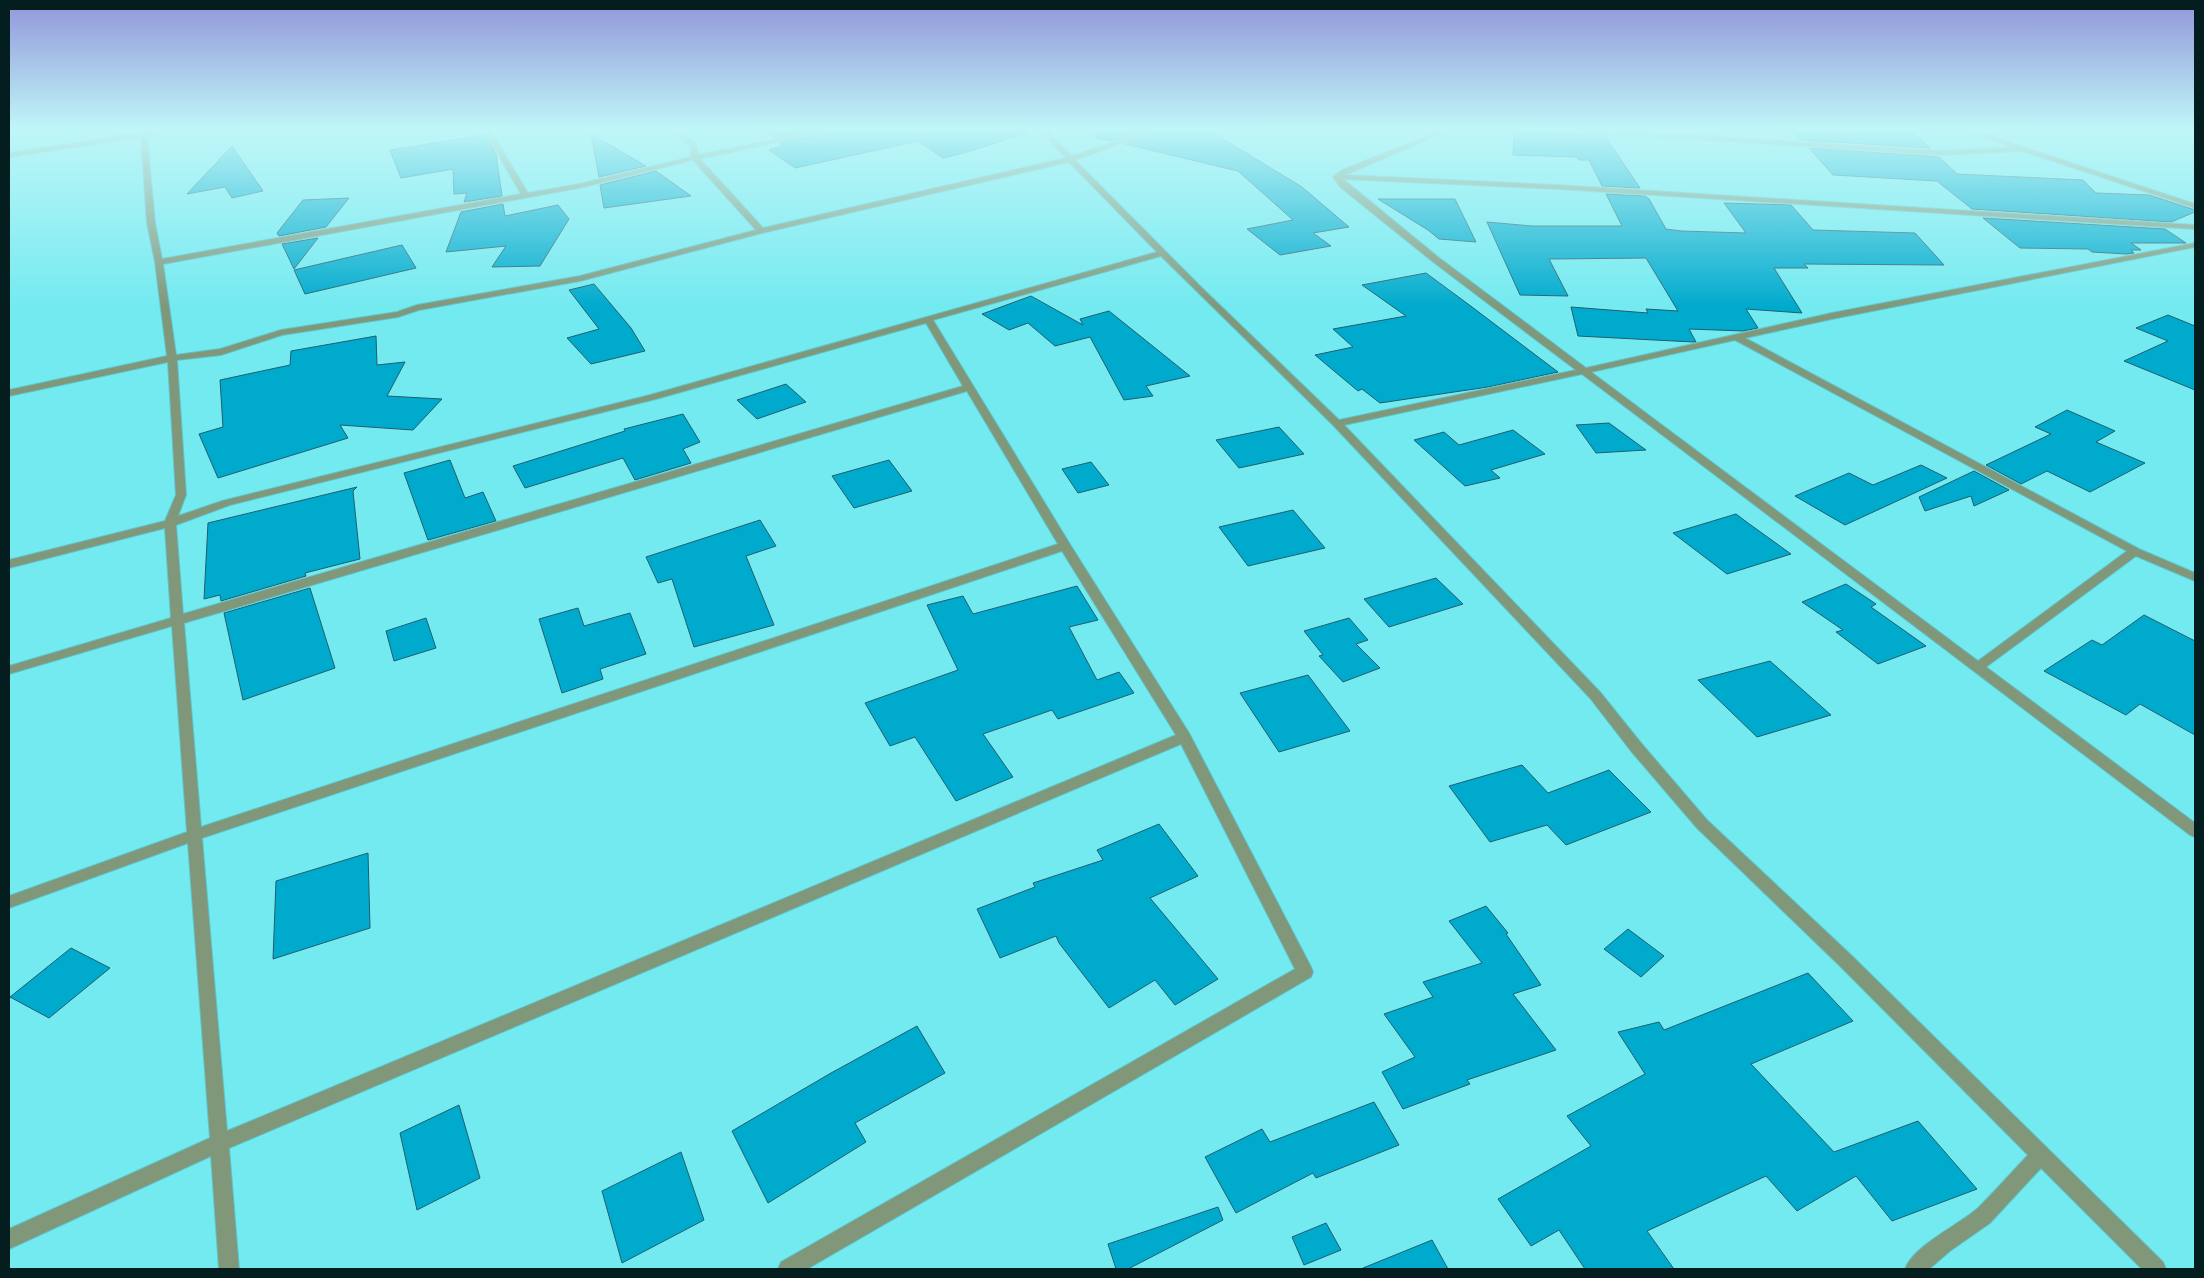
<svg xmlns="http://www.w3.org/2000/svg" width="2204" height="1278" font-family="Inter,sans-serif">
  <rect width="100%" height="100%" fill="#73eaf0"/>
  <path fill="#00aacd" stroke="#235d6d" d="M763 128H822L774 138Z
    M844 128H1026L1027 133 967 152 943 158 918 141 795 168 769 150 783 146 780 143 842 130Z
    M1097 128H1152L1111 141 1096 138Z
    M1168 128H1205L1302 187 1349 227 1313 233 1331 246 1280 255 1247 229 1293 220 1238 171 1125 144Z
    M1514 128H1541L1546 132 1605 136 1640 188 1602 186 1589 160H1579L1577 157 1513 155Z
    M1790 128H1908L1930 148 1801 140Z
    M591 134 646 166 599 177Z
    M485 135 496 154 502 196 464 202 467 193 454 194 453 169 401 178 390 150Z
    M232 146 263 191 232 198 225 187 187 194Z
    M1809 148 1939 157 1957 174 2083 180 2096 193 2149 195 2195 210V212L2171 222 1972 209 1937 181 1833 175Z
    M656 171 691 196 604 208 600 185Z
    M1606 194 1645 196 1649 199 1666 229 1681 231 1746 233 1724 203 1791 205 1813 230 1915 233 1944 265 1804 264 1808 268H1774L1802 313 1746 309 1758 328 1743 331 1689 329 1696 342H1693L1578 336 1571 307 1648 313 1646 309 1678 311 1646 258 1549 259 1568 296 1520 295 1487 222 1532 226H1622Z
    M349 198 326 227 279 236 277 233 303 200Z
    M1378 199H1455L1476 242 1439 239 1428 230Z
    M503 204 505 216 558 205 569 219 540 266 492 267 506 246 446 252 461 212Z
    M1983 218 2165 229 2186 243H2131L2141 250H2131L2134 253 2126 254 2092 252 2088 249 2020 248Z
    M318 238 294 269 282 244Z
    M402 245 416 268 305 294 294 270Z
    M1426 273 1468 304 1558 372 1488 387 1380 403 1362 389 1358 391 1315 355 1353 347 1333 329 1406 316 1362 285Z
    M594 284 631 328 645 351 591 364 567 338 599 329 569 290Z
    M1031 296 1083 325 1080 319 1109 311 1190 376 1146 386 1153 396 1124 400 1090 337 1055 346 1028 323 1009 330 982 314Z
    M2168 315 2195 326V390L2124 361 2168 341 2136 328Z
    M376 336 377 365 405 362 387 396 442 399 413 430 340 425 348 438 218 478 199 434 223 427 220 380 290 365 291 351Z
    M786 384 806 402 757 419 737 400Z
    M2067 410 2115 431 2096 442 2145 463 2090 492 2047 471 2021 484 1986 465 2051 434 2035 427Z
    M683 414 700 442 683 449 691 463 635 480 623 458 525 488 513 466 625 431 624 429Z
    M1609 423 1646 450 1596 453 1576 425Z
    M1279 427 1304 454 1239 468 1216 440Z
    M1513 430 1545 454 1491 470 1500 478 1465 486 1414 440 1444 432 1459 445Z
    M450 460 465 498 483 492 496 521 428 540 404 473Z
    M889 460 912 491 854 508 832 476Z
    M1091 462 1109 485 1078 493 1062 469Z
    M1921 465 1947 478 1845 525 1795 496 1849 473 1873 485Z
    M1974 471 2009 490 1974 506 1971 496 1925 511 1919 497Z
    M357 487 353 491 360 559 305 573 306 576 221 601 220 595 204 599 208 523Z
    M1293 510 1325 548 1248 566 1219 527Z
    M1736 514 1748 523 1791 554 1727 574 1673 533Z
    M760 520 776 546 746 556 774 625 694 647 672 579 658 583 646 557Z
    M1436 578 1463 604 1389 627 1364 599Z
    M1846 584 1876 604 1871 607 1926 646 1878 664 1836 632 1843 630 1802 602Z
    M1077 586 1098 620 1069 627 1097 680 1119 672 1134 693 1058 719 1052 710 983 734 1013 777 956 801 915 737 890 746 865 703 958 670 927 605 963 596 973 614Z
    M310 588 335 668 243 700 224 613Z
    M578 608 584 626 630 613 646 654 600 669 603 679 562 693 539 619Z
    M2144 615 2195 641V735L2140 704 2126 715 2044 671 2092 640 2102 645Z
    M426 618 436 648 394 661 386 631Z
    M1349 618 1368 640 1356 644 1380 668 1343 682 1319 656 1323 655 1304 631Z
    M1770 661 1831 715 1757 737 1698 680Z
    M1308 675 1350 731 1279 752 1240 693Z
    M1522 765 1548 793 1609 770 1651 812 1566 845 1547 825 1490 842 1449 786Z
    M1159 824 1198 876 1150 898 1218 979 1175 1005 1155 980 1109 1008 1059 943 1056 936 1000 958 977 909 1035 887 1033 883 1103 860 1097 850Z
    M368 853 370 928 273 959 276 881Z
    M1486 906 1508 933 1506 934 1541 985 1513 994 1556 1050 1467 1080 1470 1084 1403 1109 1382 1072 1415 1057 1384 1014 1433 997 1423 982 1482 963 1449 921Z
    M1628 929 1664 956 1641 977 1604 949Z
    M71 948 110 968 49 1018 10 997Z
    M1808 973 1853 1021 1751 1064 1834 1152 1918 1121 1977 1189 1892 1221 1856 1176 1797 1211 1766 1176 1647 1231 1674 1269H1585L1559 1230 1531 1246 1498 1199 1591 1146 1567 1116 1645 1074 1618 1032 1659 1022 1664 1030Z
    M917 1026 945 1073 855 1123 866 1142 768 1203 732 1131 831 1073Z
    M1374 1102 1399 1145 1316 1178 1313 1173 1236 1213 1205 1157 1262 1129 1270 1142Z
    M459 1105 480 1178 417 1210 400 1133Z
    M681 1152 704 1220 622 1263 602 1191Z
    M1218 1207 1223 1220 1128 1269H1116L1108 1244Z
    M1326 1223 1341 1250 1304 1265 1292 1237Z
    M1432 1240 1448 1269H1363V1268Z"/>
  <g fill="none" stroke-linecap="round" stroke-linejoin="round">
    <g stroke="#5fc5cb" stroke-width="2">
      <path id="minor" d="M143 128H149L148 132 175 128H190L147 136 155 223 162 259 521 194 483 128H489L528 193 579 184 691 157V147L671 128H678L696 145 698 155 830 128H842L700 159 763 228 1066 158 1051 142 1042 128H1048L1056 140 1072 156 1157 128H1166L1075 160 1201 287 1339 420 1576 370 1432 261 1340 187 1333 177 1342 170 1447 128H1455L1345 175 1558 185 2195 225V229L1558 189 1343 179 1438 257 1586 368 1832 313 2195 243V247L1832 319 1745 338 2139 549 2195 573V581L2136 556 1986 667 2195 823V837L2190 835 1582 374 1344 425 1600 692 1641 743 1707 820 1851 955 2163 1262 2166 1269H2142L2041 1168 1990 1223 1950 1251 1929 1269H1905C1914 1245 1959 1225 1978 1208 1995 1191 2012 1172 2028 1155L1839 965 1697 828 1631 751 1590 698 1333 425 1161 256 933 320 1071 546 1189 733 1311 967 1313 972 1311 977 807 1269H778L781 1262 1295 969 1181 744 229 1148 239 1269H219L211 1156 9 1249V1229L210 1138 188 843 9 908V896L187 832 172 626 9 674V666L171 618 165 528 9 568V560L165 521 176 495 168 362 9 396V390L167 356 155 262 147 223 141 137 9 157V153L141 133ZM693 160 756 230 580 276 417 305 397 312 281 330 220 349 176 355 163 264 579 188ZM1069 162 1157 252 650 395 222 501 178 516 186 495 177 360 221 355 282 335 398 317 419 310 580 281 762 233ZM926 323 963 386 183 614 176 525 230 505 656 399ZM1735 340 2127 551 1978 661 1591 372ZM967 391 1058 544 201 827 184 623ZM1062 551 1176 735 227 1131 202 838Z
        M1543 128H1574L1941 151 2012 147 1957 128H1966L2195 204V208L2022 151 1941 155 1546 130Z"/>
    </g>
    <use href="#minor" fill="#80977a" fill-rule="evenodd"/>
  </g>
  <linearGradient id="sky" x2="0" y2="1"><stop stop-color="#9295da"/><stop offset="0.42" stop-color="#c0f6f8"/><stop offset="1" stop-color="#c0f6f8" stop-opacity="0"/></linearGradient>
  <rect width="2204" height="307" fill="url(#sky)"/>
  <rect width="2204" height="1278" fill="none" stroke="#041e20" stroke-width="20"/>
</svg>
